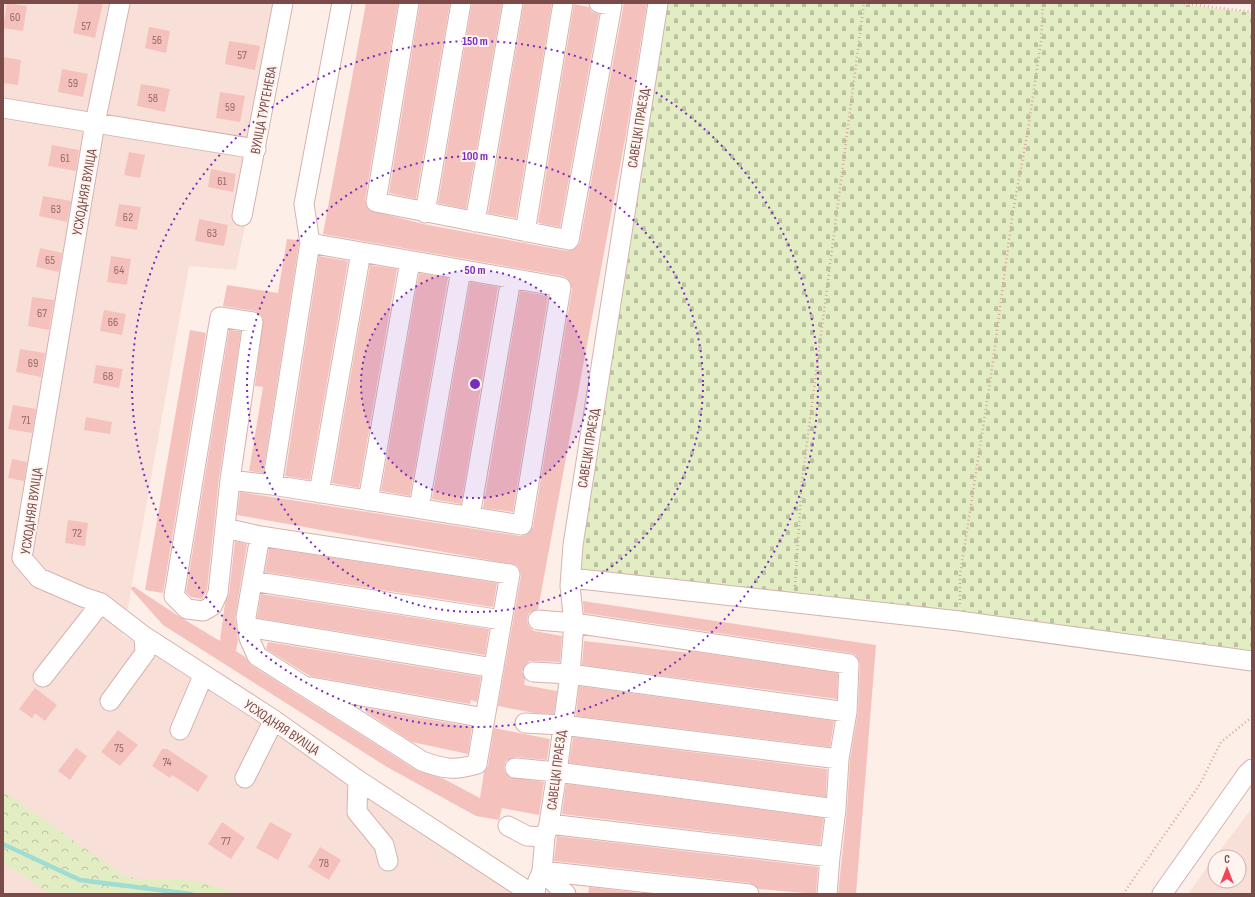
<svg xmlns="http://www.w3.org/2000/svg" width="1255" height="897" font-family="'Sofia Sans Condensed',sans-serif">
  <defs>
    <pattern id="forest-crowns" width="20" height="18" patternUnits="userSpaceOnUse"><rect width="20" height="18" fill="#e2edc4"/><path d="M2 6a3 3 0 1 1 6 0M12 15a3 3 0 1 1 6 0" fill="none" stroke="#bcc2a1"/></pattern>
    <pattern id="cemetery-stones" width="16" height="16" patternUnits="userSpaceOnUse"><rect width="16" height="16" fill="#e2edc4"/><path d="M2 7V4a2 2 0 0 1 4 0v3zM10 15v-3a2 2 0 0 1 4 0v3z" fill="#bcc2a1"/></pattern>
  </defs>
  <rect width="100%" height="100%" fill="#feeee8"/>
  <path fill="#f8e0d8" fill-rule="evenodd" d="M3 3H291L236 270 189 266 123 635 524 894H3Z
    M1252 808V894H1188L1209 865ZM1215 857H1239V881H1215Z"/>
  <path fill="url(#forest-crowns)" d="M3 791 123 875C143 882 162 879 182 880 201 881 219 886 236 894H50L3 863Z"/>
  <path fill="url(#cemetery-stones)" d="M665 3H1171L1252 13V657L576 573Z"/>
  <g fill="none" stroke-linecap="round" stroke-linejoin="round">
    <path stroke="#9fdcd2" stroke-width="4.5" d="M3 844 80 880 191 894"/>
  </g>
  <path fill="#f5c1bd" d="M7 3 27 6 23 31 3 28Z
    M79 3H103L95 38 73 33Z
    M366 3H398L365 200 369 210 423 224 567 251 577 247 580 242 624 3H647L626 134 538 609 529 613 527 619 528 625 534 631 562 636 560 662 529 661 522 671 525 680 524 685 557 691 554 714 535 713 498 706 521 576 520 570 517 565 237 515 240 492 520 536 526 535 533 527 572 289 568 279 563 276 323 234Z
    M420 3H450L416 199 389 193Z
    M472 3H502L466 209 438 203Z
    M524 3H552L516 218 488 213Z
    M574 4 589 7 592 12 599 14 560 227 538 223Z
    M149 27 170 31 166 53 145 48Z
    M229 41 260 46 255 70 225 64Z
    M3 57 21 60 18 85 3 83Z
    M62 69 88 74 83 97 58 92Z
    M141 84 170 89 165 112 137 106Z
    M220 92 245 96 240 122 216 118Z
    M52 145 79 150 76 171 48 166Z
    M129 152 145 155 140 178 124 175Z
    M211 169 236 174 233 192 208 187Z
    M43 196 71 201 67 222 39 216Z
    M119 204 141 207 137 230 115 226Z
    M199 219 228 225 224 246 195 241Z
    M287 239 298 240 299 243 263 473 249 471 263 387 255 386 263 318 260 314 255 311 223 306 227 285 278 293Z
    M40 248 62 253 59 272 36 267Z
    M111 256 131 259 127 285 107 282Z
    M319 256 348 261 310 480 285 476Z
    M370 265 397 269 359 488 332 483Z
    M419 273 448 278 410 496 381 491Z
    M470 282 498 287 461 504 432 499Z
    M520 291 548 296 513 512 483 508Z
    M32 297 54 300 49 330 28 326Z
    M104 310 126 314 122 335 100 331Z
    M190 330 206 333 163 593 145 590Z
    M229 330 241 331 219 478 207 590 202 599 191 597 186 592Z
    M20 349 45 353 41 377 16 372Z
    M96 365 123 369 119 388 93 383Z
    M13 405 36 409 32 433 8 429Z
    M86 417 112 422 110 434 84 430Z
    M12 459 27 462 24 481 8 478Z
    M68 520 88 523 85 546 65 543Z
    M235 541 247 544 235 618 238 640 236 651 245 657 251 665 416 770 444 779 480 798 484 772 488 766 494 728 550 739 547 760 516 757 506 761 504 767 505 772 509 777 544 782 539 815 502 808 499 820 476 816 387 767 163 625 131 589 133 586 180 617 220 641 225 603 229 594Z
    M269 548 497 583 493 607 265 572Z
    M261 594 489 629 485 655 257 618Z
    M583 601 876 645 856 894H838L847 810 850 760 858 712 860 664 856 655 851 653 584 613Z
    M584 641 690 653V651L838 673 837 699 582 665Z
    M268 642 481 677 477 702 471 700 470 704 310 676 266 649Z
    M579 686 834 721 830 747 576 716Z
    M35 688 57 705 45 721 35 713 32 718 19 709Z
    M366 708 472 727 468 754 412 742 366 712Z
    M118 730 138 745 120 766 101 752Z
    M573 737 827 769 826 797 569 763Z
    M76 748 87 756 70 780 58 771Z
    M162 749H167L208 776 198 792 172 775 170 778 152 766Z
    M566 784 824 818 820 845 562 814Z
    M222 822 245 838 231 859 208 844Z
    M270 822 292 834 278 860 256 848Z
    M557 836 818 867 816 894 759 889 750 883 554 861Z
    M320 847 341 860 329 880 308 867Z
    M589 887 649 894H588Z"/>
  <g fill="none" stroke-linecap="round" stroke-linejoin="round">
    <g stroke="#d4b3af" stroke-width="21">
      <path id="minor" d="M120 3 95 123 22 558 39 578 83 597 101 603 144 636 274 720 358 780 532 894
        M409 3 376 202 569 240 612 5 599 3
        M3 108 256 149
        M425 213 461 3
        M242 216 283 3
        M475 222 513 3
        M525 232 563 3
        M310 243 561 287 522 525 272 485 310 243 304 204 342 3
        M220 317 253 322 230 480 218 593 212 606 203 611 187 609 174 596Z
        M230 480 272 485
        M319 493 361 252
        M368 501 410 261
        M419 508 461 270
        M470 516 511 279
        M225 528 260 536 510 574 477 764C455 771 443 769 422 761L257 656 249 638 246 617 260 536
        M571 578 959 621 1252 661
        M252 581 502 620
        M247 627 494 668
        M533 672 570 674 847 712
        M43 677 101 603
        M311 687 485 718
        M110 701 145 653 144 636
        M525 723 562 725 839 759 847 712 849 664 574 623 538 620
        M180 730 203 676
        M515 768 557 772 836 809 839 759
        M245 778 274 720
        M358 780 357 812 384 845 388 861
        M549 824 830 857 836 809
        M508 826 527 836 545 837
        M542 871 749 894
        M542 871 566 894
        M535 894 536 886 542 871 545 837 549 824 557 772 570 674 574 623 570 586 573 545 658 3
        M827 894 830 857
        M1162 894 1247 774 1252 769"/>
    </g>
    <path stroke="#dba39f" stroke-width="2.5" stroke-dasharray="1 3" stroke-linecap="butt" d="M1180 3 1252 12
      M795 586 802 481 864 3
      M960 604V575L991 376 1012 217 1028 130 1041 41 1043 3
      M1123 894 1200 784 1221 742 1252 717"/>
    <use href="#minor" stroke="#fff" stroke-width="19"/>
  </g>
  <circle cx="475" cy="384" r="114" fill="#7b2cbf" fill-opacity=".12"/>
  <g fill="none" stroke="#7b2cbf" stroke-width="2" stroke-dasharray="2 4">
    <circle cx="475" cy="384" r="114"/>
    <circle cx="475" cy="384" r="228"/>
    <circle cx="475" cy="384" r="343"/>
  </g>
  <g text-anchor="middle" stroke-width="4" stroke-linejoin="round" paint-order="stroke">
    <g font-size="12" fill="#996866">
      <text x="15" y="21">60</text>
      <text x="86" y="30">57</text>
      <text x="157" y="44">56</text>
      <text x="242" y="59">57</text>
      <text x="73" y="87">59</text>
      <text x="153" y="102">58</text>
      <text x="230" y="111">59</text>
      <text x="65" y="162">61</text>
      <text x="222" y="185">61</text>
      <text x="56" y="213">63</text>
      <text x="128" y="221">62</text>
      <text x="212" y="237">63</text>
      <text x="50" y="264">65</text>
      <text x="119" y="274">64</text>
      <text x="42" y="317">67</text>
      <text x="113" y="326">66</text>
      <text x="33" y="367">69</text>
      <text x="108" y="380">68</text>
      <text x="26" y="424">71</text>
      <text x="77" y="537">72</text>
      <text x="119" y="752">75</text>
      <text x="167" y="766">74</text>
      <text x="226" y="845">77</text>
      <text x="324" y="867">78</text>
    </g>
    <g font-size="14" fill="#7a4b49" stroke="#fff4ef">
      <text transform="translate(263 110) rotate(-79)" y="5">ВУЛІЦА ТУРГЕНЕВА</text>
      <text transform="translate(638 128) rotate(-81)" y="5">САВЕЦКІ ПРАЕЗД</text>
      <text transform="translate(84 192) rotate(-80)" y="5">УСХОДНЯЯ ВУЛІЦА</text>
      <text transform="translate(588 448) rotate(-81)" y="5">САВЕЦКІ ПРАЕЗД</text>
      <text transform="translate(31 511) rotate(-82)" y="5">УСХОДНЯЯ ВУЛІЦА</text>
      <text transform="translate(282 727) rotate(34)" y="5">УСХОДНЯЯ ВУЛІЦА</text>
      <text transform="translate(556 770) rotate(-83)" y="5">САВЕЦКІ ПРАЕЗД</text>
    </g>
  </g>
  <circle cx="475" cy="384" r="6" fill="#7b2cbf" stroke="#fff4ef" stroke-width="2"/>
  <g font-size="12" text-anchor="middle" font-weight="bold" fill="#7b2cbf" stroke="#fff4ef" stroke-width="4" stroke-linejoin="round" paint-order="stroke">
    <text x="475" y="45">150 m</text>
    <text x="475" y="160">100 m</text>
    <text x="475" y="274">50 m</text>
  </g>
  <rect width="1255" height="897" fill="none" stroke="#7a4b49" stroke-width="8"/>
  <g transform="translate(1227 869)"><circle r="19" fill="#fff4ef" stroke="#cab0ad"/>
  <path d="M0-3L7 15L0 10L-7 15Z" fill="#ef4557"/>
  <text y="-6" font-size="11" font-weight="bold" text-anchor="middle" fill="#7a4b49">С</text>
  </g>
</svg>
